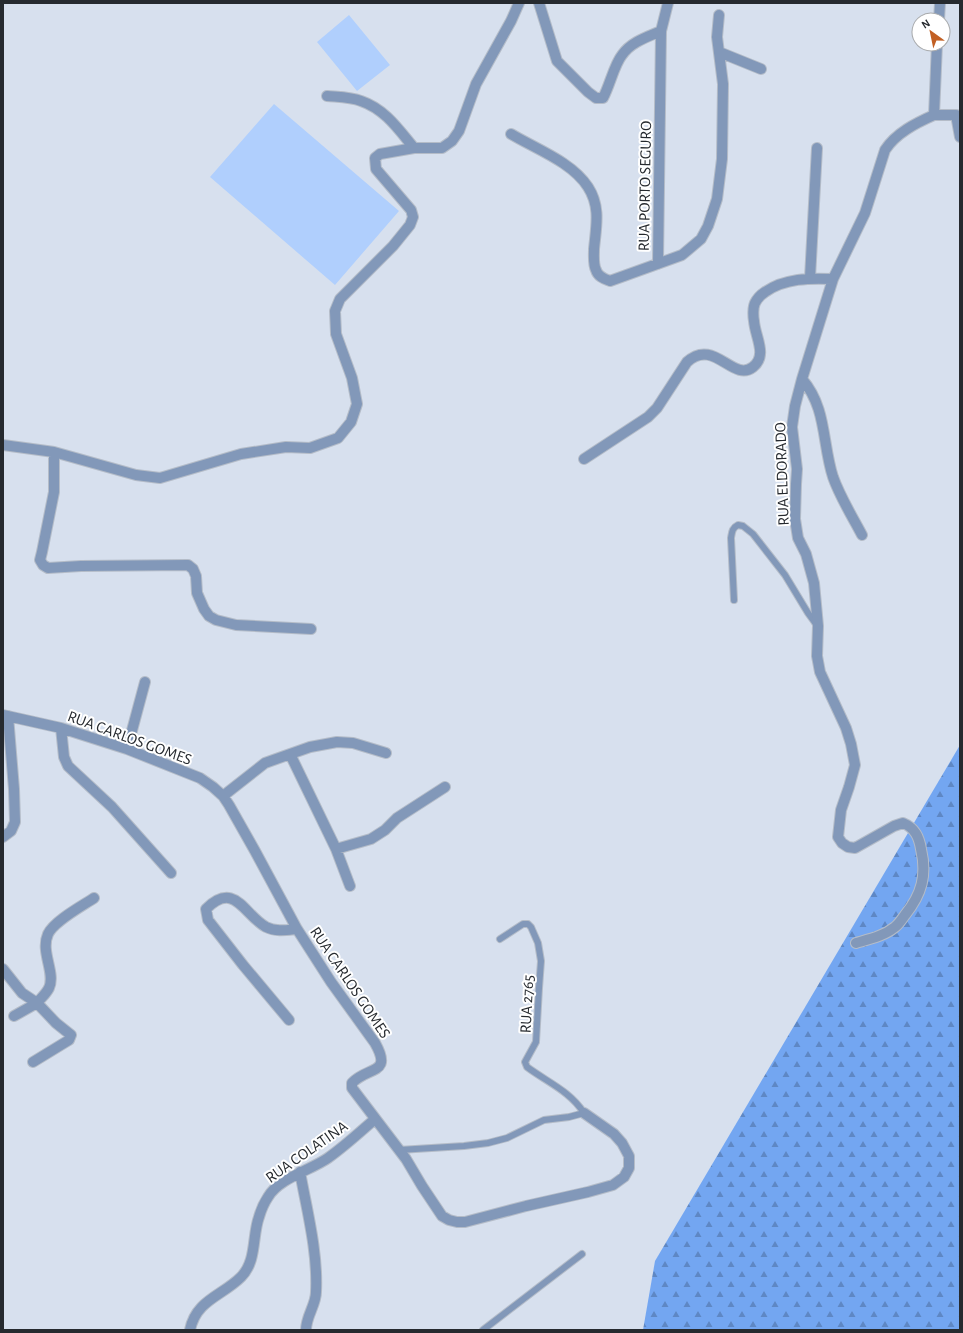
<svg xmlns="http://www.w3.org/2000/svg" width="963" height="1333" font-family="'Alegreya Sans',sans-serif">
  <defs>
    <pattern id="forest-firs" width="22" height="20" patternUnits="userSpaceOnUse"><rect width="22" height="20" fill="#73a6f1"/><path d="M5 1l3.5 6h-7zM16 11l3.5 6h-7z" fill="#5e87c4"/></pattern>
  </defs>
  <rect width="100%" height="100%" fill="#d7e0ee"/>
  <path fill="#b0cffd" d="M349 15 390 65 357 91 317 42Z
    M274 104 399 211 335 285 210 177Z"/>
  <path fill="url(#forest-firs)" d="M960 745V1330H643L655 1261Z"/>
  <g fill="none" stroke-linecap="round" stroke-linejoin="round">
    <g stroke="#b4bcc8" stroke-width="8">
      <path id="service" d="M734 600 731 538C732 532 732 528 738 525L743 526 753 534 785 575 808 613 816 624
        M399 1150 464 1146 488 1143 507 1138 544 1120 569 1117 584 1113C570 1091 547 1082 527 1067L525 1062 536 1042 539 988 541 961 538 943 531 927 528 924H523L500 939
        M483 1330 582 1254"/>
    </g>
    <g stroke="#b4bcc8" stroke-width="12">
      <path id="minor" d="M539 3 557 61 588 92 596 98H603C610 85 614 65 622 55 631 42 647 37 661 31
        M939 20 940 3
        M719 52 761 69
        M327 96C337 97 351 97 361 101 385 109 399 130 414 148
        M934 115H956L960 137
        M511 134C536 149 572 162 588 187 601 207 596 227 594 249 594 256 593 264 596 270 598 277 605 279 610 281L682 255 701 239 708 226 717 199 722 159 723 84 717 37 719 15
        M658 264 661 31 668 3
        M810 278 817 148
        M802 379C827 408 822 443 833 477 840 497 852 516 862 535
        M3 445 54 452 136 475 160 478 241 454 286 447 310 448 338 438 351 422 357 404 352 378 336 334 335 311 340 299 393 246 410 225 413 217 411 210 376 169 375 158 380 154 414 148H442L452 141 459 131 476 84 511 21 519 3
        M54 452V492L42 552 40 560 43 565 48 568 81 566 188 565 193 569 196 576 197 593 204 609 209 616 216 620 236 625 311 629
        M584 459 648 417 657 408 687 362C714 337 733 383 753 367 768 355 755 337 754 321 753 316 753 307 755 303 757 299 762 294 765 292 785 278 810 278 833 279
        M3 715 61 728 127 749 200 778 213 787 223 796 229 805 255 851 297 929 331 982 375 1043C393 1075 368 1066 352 1083V1088L406 1159 422 1186 442 1216 449 1220 457 1222H465L526 1206 588 1192 613 1185 624 1177 629 1168V1156L622 1143 614 1134 584 1113
        M61 728 64 757 68 766 112 807 171 873
        M127 749 145 682
        M290 754 336 849 350 886
        M223 796 265 763 310 747 337 742 353 743 386 753
        M3 837 11 831 15 822 14 789 8 716
        M336 849 371 839 385 830 397 818 445 787
        M856 943C870 939 884 936 895 927 899 924 902 919 905 915 922 894 927 875 921 849 919 837 915 828 903 823L894 826 855 848 848 847 842 843 838 837 841 810 849 787 855 765 851 744 846 728 820 672 817 656 818 626 814 583 806 554 798 538 795 519 796 484 797 469 792 427 795 406 802 379 833 279 865 213 885 150C896 133 916 123 934 115L937 44
        M3 969 22 993 37 1003C41 998 46 994 49 988 56 973 40 952 48 934 54 921 82 906 94 898
        M14 1016 37 1003 56 1023 71 1035 69 1040 33 1062
        M289 1020 243 965 208 920 206 909C235 880 244 915 266 927 276 932 287 930 297 929
        M300 1172C307 1211 318 1252 316 1292 316 1305 306 1316 306 1330
        M190 1330C196 1300 222 1296 241 1277 257 1261 252 1236 259 1217 261 1210 264 1203 268 1197 279 1178 311 1170 328 1158 345 1146 360 1132 375 1119"/>
    </g>
    <use href="#service" stroke="#8298b9" stroke-width="6"/>
    <use href="#minor" stroke="#8298b9" stroke-width="10"/>
  </g>
  <g text-anchor="middle" stroke-width="4" stroke-linejoin="round" paint-order="stroke">
    <g font-size="16" fill="#262a2f" stroke="#fff">
      <text transform="translate(644 186) rotate(-89)" y="6">RUA PORTO SEGURO</text>
      <text transform="translate(781 474) rotate(-92)" y="6">RUA ELDORADO</text>
      <text transform="translate(130 737) rotate(20)" y="6">RUA CARLOS GOMES</text>
      <text transform="translate(351 982) rotate(56)" y="6">RUA CARLOS GOMES</text>
      <text transform="translate(526 1004) rotate(-87)" y="6">RUA 2765</text>
      <text transform="translate(306 1151) rotate(-35)" y="6">RUA COLATINA</text>
    </g>
  </g>
  <rect width="963" height="1333" fill="none" stroke="#262a2f" stroke-width="8"/>
  <g transform="translate(931 32) rotate(327)"><circle r="19" fill="#ffffff" stroke="#a8aaac"/>
  <path d="M0-3L7 15L0 10L-7 15Z" fill="#c26024"/>
  <text y="-6" font-size="11" font-weight="bold" text-anchor="middle" fill="#262a2f">N</text>
  </g>
</svg>
